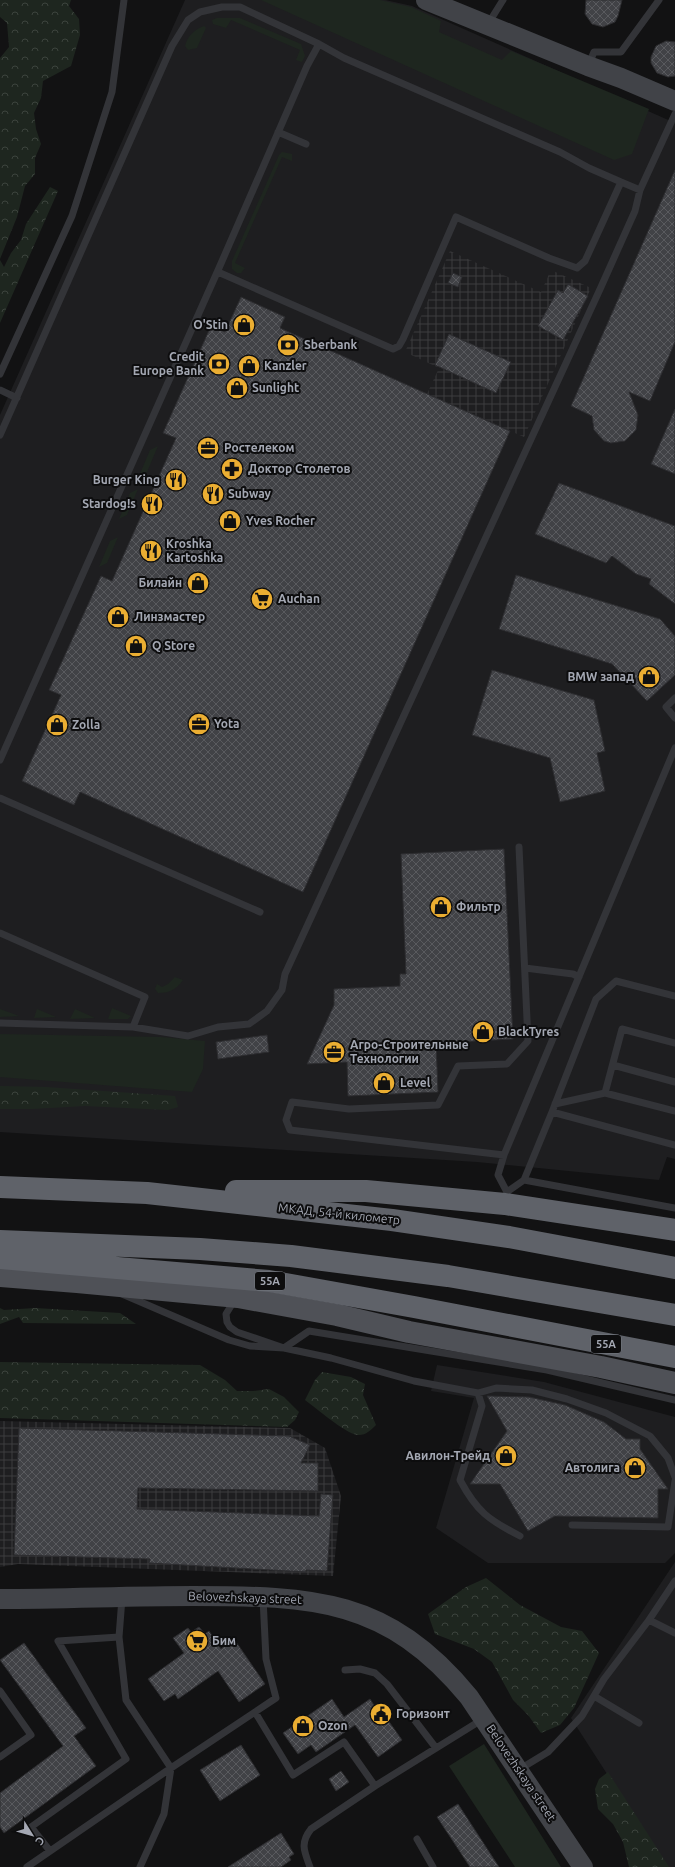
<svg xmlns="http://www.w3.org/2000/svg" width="675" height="1867" font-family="Ubuntu,sans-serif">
  <defs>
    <pattern id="industrial-grid" width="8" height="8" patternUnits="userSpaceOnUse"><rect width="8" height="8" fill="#1e1e20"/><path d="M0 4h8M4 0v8" fill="none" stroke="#3c3c3e"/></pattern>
    <pattern id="forest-crowns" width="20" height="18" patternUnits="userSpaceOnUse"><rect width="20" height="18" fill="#1e261f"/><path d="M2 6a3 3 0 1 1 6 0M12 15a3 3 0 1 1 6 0" fill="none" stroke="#3c433d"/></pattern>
    <pattern id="building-cross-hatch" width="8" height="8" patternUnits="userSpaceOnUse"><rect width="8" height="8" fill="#414246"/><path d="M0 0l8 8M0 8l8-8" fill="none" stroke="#595a5e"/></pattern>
  </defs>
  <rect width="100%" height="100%" fill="#121213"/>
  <path fill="#1e1e20" d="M185 0H385L412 6 675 123V1159L667 1157 659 1180 477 1162 0 1132V415Z
    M437 1365 544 1382 675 1417V1553L665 1563H488L436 1528 474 1398 431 1391Z
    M675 1562V1867H667L571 1718Z"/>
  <path fill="url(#industrial-grid)" d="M450 251 541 292 551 270 591 288 524 437 427 394 439 368 405 352Z
    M0 1421 290 1428 325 1448 341 1496 333 1576 18 1564 0 1567Z"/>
  <path fill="#1e261f" d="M261 0H380L411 7 441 21 439 32 502 60 511 51 649 109 632 154 614 160Z
    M217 18H240L301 44 305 56 302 62 296 60 300 50 231 20 226 28 213 24 212 20Z
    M204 26 206 28 197 48 188 50 185 46C188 35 194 30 204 26Z
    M282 152 292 154V161L282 157 235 263 245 268 241 273H237L232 269V261L279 155Z
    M158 446 147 472 139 476 150 450Z
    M138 489 127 515 119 519 130 493Z
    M118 537 107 563 99 567 110 541Z
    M175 977 183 980C176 990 169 993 158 993L155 989 157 984 162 987 168 984Z
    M112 1008 131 1016 128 1019H108Z
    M0 1009 19 1016 0 1017Z
    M37 1009 56 1017 34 1018Z
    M75 1009 95 1018 70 1019Z
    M0 1034 161 1037 205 1041 203 1069 192 1092 0 1077Z
    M484 1744 561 1867H515L449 1766Z"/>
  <path fill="url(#forest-crowns)" d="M0 0H71L69 6 79 19 80 35 71 66 43 81 41 98 34 113 36 129 41 144 35 158V174L25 186 17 217 0 259V58L9 47 7 23 0 17Z
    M50 187 58 191 0 323V260L4 267 11 253 21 240 26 224Z
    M0 1086 46 1087 175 1096 178 1107 168 1110 85 1106 32 1109H0Z
    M0 1308 4 1310 35 1308 120 1313 136 1324 23 1323 19 1317 0 1324Z
    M0 1362 200 1365 225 1380 237 1391H253L269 1389 284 1397 299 1412 295 1420 287 1427 0 1418Z
    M322 1372 351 1377 365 1384 363 1395 376 1425C371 1430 365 1436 357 1435 345 1433 316 1408 305 1400L315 1380Z
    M486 1578 520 1605 561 1627 582 1631 599 1653 574 1708 560 1725 541 1733 528 1715 513 1700 492 1662 474 1649 435 1634 428 1614 466 1587Z
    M608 1772 669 1867H629L623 1842 613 1824 598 1809 595 1789 599 1779Z"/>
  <path fill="url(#building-cross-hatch)" stroke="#2c2c2f" d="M586 0H622L618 16 615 22 603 27 592 24 585 14Z
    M666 41 675 42V76L668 77 657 73 651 63V57L656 46Z
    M675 170V342L650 401 629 392 638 415 636 430 625 441 611 443 604 441 594 430 592 416 571 406Z
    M453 273 462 277 458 287 448 283Z
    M568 284 588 296 563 340 538 326 558 290 563 293Z
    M241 297 285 317 280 328 510 431 303 892 80 792 74 805 22 781 61 695 49 690 101 576 112 581 176 438 163 433 211 326 225 332Z
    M449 334 511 362 496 393 435 365Z
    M675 409V474L651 464Z
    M559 483 675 526V604L649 584 651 579 636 574 612 556 606 563 535 534Z
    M516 575 660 619 675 636V675L647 701 612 664 499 629Z
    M492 670 594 700 605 751 597 753 605 791 560 802 550 758 472 735Z
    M504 849 513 1039 436 1043 438 1092 348 1096 347 1062 307 1064 334 1005V989L400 986V974H406L401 854Z
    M267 1035 269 1052 218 1059 216 1042Z
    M487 1396 529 1397 565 1405 604 1422 626 1439H640V1449L668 1489H658V1518L555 1516 528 1531 500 1484H470L507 1431Z
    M19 1428 289 1436 310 1445 301 1463H318V1491L138 1488 137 1509 319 1516 321 1494 333 1495 327 1571 306 1570V1572L149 1563 150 1559 14 1555Z
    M199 1627 205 1634 209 1631 221 1649 234 1639 265 1684 239 1702 218 1671 178 1699 175 1694 164 1701 148 1679 184 1653 173 1638 188 1628 191 1632Z
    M24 1643 86 1728 74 1736 96 1766 4 1833 0 1827V1793L63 1746 0 1660Z
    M332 1699 344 1717 370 1699 377 1710 380 1709 402 1740 378 1757 355 1725 316 1752 311 1745 298 1754 283 1733Z
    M241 1745 260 1775 220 1801 200 1770Z
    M341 1771 349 1782 336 1791 329 1779Z
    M458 1804 499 1867H470L437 1817Z
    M281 1833 294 1854 289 1857 291 1860 281 1867H228Z"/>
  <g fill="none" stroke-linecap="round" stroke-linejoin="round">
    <path stroke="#333438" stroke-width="7" d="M488 24 503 0
      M588 66 594 52H621L659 0
      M278 132 306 144
      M621 182 640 190
      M0 374 72 216 112 92 124 0
      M0 390 17 398
      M0 435 172 46 188 20 200 12 222 7H240L319 44 344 58 560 152 589 168 621 182 585 261 577 268 549 258 456 217 403 339 399 346 393 349 218 272
      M675 698 666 707 675 718
      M0 760 219 268 307 66 319 44
      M0 798 260 912
      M0 933 145 997 133 1027
      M525 968 573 974 579 977
      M0 1023 133 1027 188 1036 218 1027 249 1024 267 1011 282 990 285 974 601 287 635 211 640 190 675 114
      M613 1065 675 1082
      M605 1093 622 1029 675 1043
      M555 1104 605 1093 675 1111
      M552 1112 675 1145
      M504 1155 290 1130 286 1120 292 1102 349 1109 438 1105 458 1066 507 1064 528 1041 519 847
      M524 1180 675 1208
      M507 1192 524 1180 552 1112 596 999 616 981 675 996
      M505 1202 507 1192 498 1175 504 1155 675 748
      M122 1294 229 1340 250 1346 284 1348 309 1331 547 1370 675 1400
      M234 1301 226 1314 227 1322 230 1327 237 1332 284 1348 331 1358 414 1381 478 1393 496 1388 532 1390 567 1399 606 1413 650 1436 668 1458 675 1477
      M478 1393 482 1406 460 1480C477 1512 489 1520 520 1536
      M572 1525 668 1527 675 1481
      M649 1620 675 1581
      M345 1670 360 1669 375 1673 387 1684 436 1748
      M0 1691 31 1735 0 1757
      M594 1696 639 1723
      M255 1712 293 1775 344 1742 375 1786
      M520 1769 548 1752 582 1716 604 1679 649 1620 675 1633
      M417 1839 433 1867
      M50 1851 31 1827 126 1759 58 1641 119 1637
      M27 1867 171 1768 126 1700 119 1637 122 1598
      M140 1867 164 1814 171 1768 276 1698 266 1659 263 1598
      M310 1867C304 1851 300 1843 311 1829L375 1786 483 1719"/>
    <path stroke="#414348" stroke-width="20" d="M426 0 588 66 621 78 675 101
      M0 1599C64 1599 129 1596 193 1596 313 1596 388 1598 469 1697L583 1867"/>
    <path stroke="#4f5157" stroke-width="22" d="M0 1276 77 1282 238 1297 337 1315 409 1332 601 1367 675 1383"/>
    <path stroke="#5f6269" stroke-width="22" d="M0 1187 147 1193 392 1220 509 1237 675 1268
      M236 1191H366L505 1204 675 1230
      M0 1241 200 1249 291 1256 448 1276 675 1315
      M0 1258 269 1281 414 1307 675 1357"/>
  </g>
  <defs>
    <g id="shop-disc" transform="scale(1.15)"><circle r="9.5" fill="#ebae32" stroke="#0d0d0e"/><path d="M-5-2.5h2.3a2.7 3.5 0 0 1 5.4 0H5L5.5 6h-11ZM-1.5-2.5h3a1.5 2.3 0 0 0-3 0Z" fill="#111"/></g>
    <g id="bank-disc" transform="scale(1.15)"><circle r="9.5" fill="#ebae32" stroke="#0d0d0e"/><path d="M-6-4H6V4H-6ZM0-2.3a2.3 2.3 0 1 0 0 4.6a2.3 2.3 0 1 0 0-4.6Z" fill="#111"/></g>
    <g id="office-disc" transform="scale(1.15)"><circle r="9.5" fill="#ebae32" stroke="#0d0d0e"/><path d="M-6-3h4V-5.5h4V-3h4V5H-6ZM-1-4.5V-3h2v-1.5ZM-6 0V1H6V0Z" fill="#111"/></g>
    <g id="pharmacy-disc" transform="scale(1.15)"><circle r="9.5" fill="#ebae32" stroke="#0d0d0e"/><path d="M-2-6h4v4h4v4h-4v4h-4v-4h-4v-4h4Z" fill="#111"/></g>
    <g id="restaurant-disc" transform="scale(1.15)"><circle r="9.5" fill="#ebae32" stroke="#0d0d0e"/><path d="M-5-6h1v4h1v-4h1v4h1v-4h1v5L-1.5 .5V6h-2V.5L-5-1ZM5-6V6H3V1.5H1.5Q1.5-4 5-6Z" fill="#111"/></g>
    <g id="supermarket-disc" transform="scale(1.15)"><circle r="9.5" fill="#ebae32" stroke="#0d0d0e"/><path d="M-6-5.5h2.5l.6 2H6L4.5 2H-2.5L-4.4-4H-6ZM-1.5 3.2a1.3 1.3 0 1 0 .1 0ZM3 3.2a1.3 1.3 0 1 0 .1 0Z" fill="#111"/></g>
    <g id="civic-disc" transform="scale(1.15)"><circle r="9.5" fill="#ebae32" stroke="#0d0d0e"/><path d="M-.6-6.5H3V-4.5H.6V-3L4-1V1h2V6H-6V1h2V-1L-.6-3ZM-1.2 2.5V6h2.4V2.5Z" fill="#111"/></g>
  </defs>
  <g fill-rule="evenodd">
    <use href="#shop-disc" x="244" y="325"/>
    <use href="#bank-disc" x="288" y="345"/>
    <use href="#bank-disc" x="219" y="364"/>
    <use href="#shop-disc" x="249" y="366"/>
    <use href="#shop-disc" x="237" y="388"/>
    <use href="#office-disc" x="208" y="448"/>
    <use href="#pharmacy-disc" x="232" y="469"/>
    <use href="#restaurant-disc" x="176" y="480"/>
    <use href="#restaurant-disc" x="213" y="494"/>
    <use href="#restaurant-disc" x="152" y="504"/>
    <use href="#shop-disc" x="230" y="521"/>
    <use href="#restaurant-disc" x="151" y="551"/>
    <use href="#shop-disc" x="198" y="583"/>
    <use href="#supermarket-disc" x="262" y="599"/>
    <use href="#shop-disc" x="118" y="617"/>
    <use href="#shop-disc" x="136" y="646"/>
    <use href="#shop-disc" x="649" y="677"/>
    <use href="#office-disc" x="199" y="724"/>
    <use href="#shop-disc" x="57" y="725"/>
    <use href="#shop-disc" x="441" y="907"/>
    <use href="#shop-disc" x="483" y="1032"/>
    <use href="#office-disc" x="334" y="1052"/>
    <use href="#shop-disc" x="384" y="1083"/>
    <use href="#shop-disc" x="506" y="1456"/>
    <use href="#shop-disc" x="635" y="1468"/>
    <use href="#supermarket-disc" x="197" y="1641"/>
    <use href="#civic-disc" x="381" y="1714"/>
    <use href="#shop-disc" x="303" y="1726"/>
  </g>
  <g text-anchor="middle" stroke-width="4" stroke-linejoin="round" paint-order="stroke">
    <g fill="#0d0d0e" stroke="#777a82" stroke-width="1">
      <rect x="255" y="1272" width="30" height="18" rx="3"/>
      <rect x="591" y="1335" width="30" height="18" rx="3"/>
    </g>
    <g font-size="11" font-weight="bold" fill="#a4a8b3">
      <text x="270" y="1285">55А</text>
      <text x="606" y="1348">55А</text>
    </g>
    <g font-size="12" font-weight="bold" fill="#a4a8b3" stroke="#0d0d0e" text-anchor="start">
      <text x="228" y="329" text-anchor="end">O'Stin</text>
      <text x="304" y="349">Sberbank</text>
      <text x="204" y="361" text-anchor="end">Credit<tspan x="204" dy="14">Europe Bank</tspan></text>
      <text x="264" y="370">Kanzler</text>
      <text x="252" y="392">Sunlight</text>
      <text x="224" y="452">Ростелеком</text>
      <text x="248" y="473">Доктор Столетов</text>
      <text x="160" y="484" text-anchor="end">Burger King</text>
      <text x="228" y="498">Subway</text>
      <text x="136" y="508" text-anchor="end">Stardog!s</text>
      <text x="246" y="525">Yves Rocher</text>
      <text x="166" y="548">Kroshka<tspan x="166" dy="14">Kartoshka</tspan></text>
      <text x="182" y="587" text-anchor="end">Билайн</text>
      <text x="278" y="603">Auchan</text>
      <text x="134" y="621">Линзмастер</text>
      <text x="152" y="650">Q Store</text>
      <text x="634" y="681" text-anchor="end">BMW запад</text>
      <text x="214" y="728">Yota</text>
      <text x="72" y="729">Zolla</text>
      <text x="456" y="911">Фильтр</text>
      <text x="498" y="1036">BlackTyres</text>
      <text x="350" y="1049">Агро-Строительные<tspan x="350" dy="14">Технологии</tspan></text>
      <text x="400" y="1087">Level</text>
      <text x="490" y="1460" text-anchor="end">Авилон-Трейд</text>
      <text x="620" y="1472" text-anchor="end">Автолига</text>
      <text x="212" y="1645">Бим</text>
      <text x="396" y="1718">Горизонт</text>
      <text x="318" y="1730">Ozon</text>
    </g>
    <g font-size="12" fill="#a4a8b3" stroke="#0d0d0e">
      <text transform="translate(339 1214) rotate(6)" y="4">МКАД, 54-й километр</text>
      <text transform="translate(245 1598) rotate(2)" y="4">Belovezhskaya street</text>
      <text transform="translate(521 1773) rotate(56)" y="4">Belovezhskaya street</text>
    </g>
  </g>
  <g transform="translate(32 1835) rotate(127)" stroke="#0d0d0e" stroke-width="3" paint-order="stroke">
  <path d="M0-3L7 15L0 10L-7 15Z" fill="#a4a8b3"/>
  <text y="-6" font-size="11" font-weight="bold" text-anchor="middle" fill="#a4a8b3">С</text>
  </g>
</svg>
